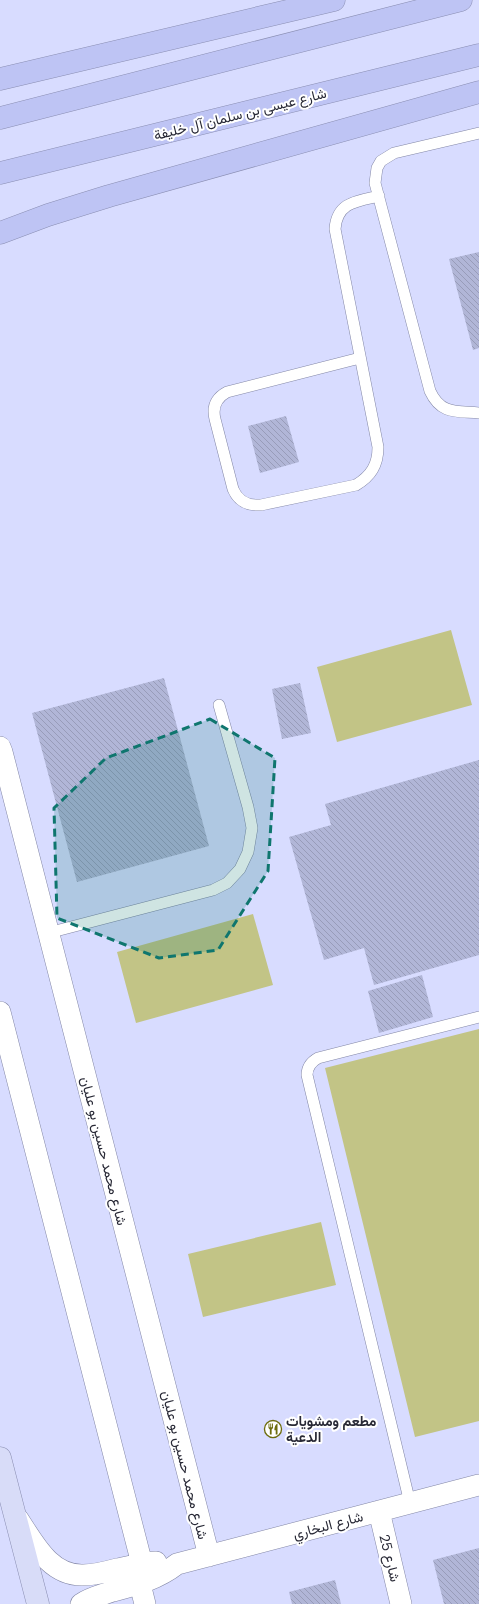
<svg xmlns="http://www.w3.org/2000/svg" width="479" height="1604" font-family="'DM Sans',Vazirmatn,sans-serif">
  <defs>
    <pattern id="building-back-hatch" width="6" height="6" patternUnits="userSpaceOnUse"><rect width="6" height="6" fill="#b1b6d7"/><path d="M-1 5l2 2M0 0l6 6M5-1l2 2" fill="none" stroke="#989cb9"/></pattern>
  </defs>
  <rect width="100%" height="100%" fill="#d8dcff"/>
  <path fill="#c2c486" d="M451 630 472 705 337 742 317 667Z
    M253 914 273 985 136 1023 117 952Z
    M479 1029V1421L415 1437 325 1068Z
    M321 1222 336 1285 203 1317 188 1254Z"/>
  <path fill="url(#building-back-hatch)" d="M479 252V348L473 350 449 259Z
    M286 416 299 462 260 473 248 426Z
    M164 678 209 846 77 882 32 713Z
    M300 683 311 733 282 739 272 689Z
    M479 760V955L374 985 364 948 324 960 289 837 331 825 325 804Z
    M422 975 433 1017 379 1033 368 991Z
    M479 1548V1604H444L433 1560Z
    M335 1580 341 1604H292L289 1592Z"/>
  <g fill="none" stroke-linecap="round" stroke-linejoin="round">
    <g stroke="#8387a6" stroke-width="12">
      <path id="lane" d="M479 133 394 153 381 161 377 168 375 183 430 391C441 415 457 411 479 413
        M360 358 227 392C216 398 212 407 215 419L233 489C238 501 247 506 261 505L356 485C371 476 378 465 378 447L335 229C337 202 357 201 379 196
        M48 933 213 890 227 883 240 869 248 852 252 828 248 807 219 705
        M410 1503 307 1075C307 1067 311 1062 318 1058L479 1017"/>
    </g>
    <g stroke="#8387a6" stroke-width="22">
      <path id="street" d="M0 747 2 752 209 1556
        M0 1012 142 1564
        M379 1511 401 1604
        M18 1519C34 1543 50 1576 83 1575 94 1575 106 1572 117 1569 130 1567 143 1562 156 1562
        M140 1584 145 1604
        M81 1604C91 1597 102 1595 113 1591 136 1585 158 1579 177 1564L479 1485"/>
    </g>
    <g stroke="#8a8eb2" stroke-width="23">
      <path id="primary" d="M0 1458 38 1604"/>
    </g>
    <g stroke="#8a8eb2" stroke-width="23">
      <path id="highway" d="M0 79 334 0
        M0 118 461 0
        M0 173 479 55
        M0 233 48 215 109 196 479 92"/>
    </g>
    <use href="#lane" stroke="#fff" stroke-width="11"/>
    <use href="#street" stroke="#fff" stroke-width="21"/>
    <use href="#primary" stroke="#d8dcf8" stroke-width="22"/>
    <use href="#highway" stroke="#bec4f4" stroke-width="22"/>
  </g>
  <path fill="#0f766e" fill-opacity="0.2" stroke="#0f766e" stroke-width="3" stroke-dasharray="8 5" stroke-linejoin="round" d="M210 719 275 758 268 871 218 950 159 958 57 918 54 808 106 758Z"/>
  <defs>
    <g id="restaurant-ring" transform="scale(0.9)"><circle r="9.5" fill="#fff" stroke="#6d6d0f" stroke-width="1.5"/><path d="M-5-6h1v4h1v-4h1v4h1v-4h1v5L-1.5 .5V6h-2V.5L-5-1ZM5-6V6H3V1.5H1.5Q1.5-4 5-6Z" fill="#6d6d0f"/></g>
  </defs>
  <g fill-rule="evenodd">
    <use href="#restaurant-ring" x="273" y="1429"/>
  </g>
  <g text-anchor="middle" stroke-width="4" stroke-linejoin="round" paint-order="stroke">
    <g font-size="14" fill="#282936" stroke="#fff">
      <text transform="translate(240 114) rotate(-14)" y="5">شارع عيسى بن سلمان آل خليفة</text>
      <text transform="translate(104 1151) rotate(76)" y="5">شارع محمد حسين بو عليان</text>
      <text transform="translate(185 1465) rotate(76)" y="5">شارع محمد حسين بو عليان</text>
      <text transform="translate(328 1525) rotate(-15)" y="5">شارع البخاري</text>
      <text transform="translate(390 1558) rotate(76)" y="5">شارع 25</text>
    </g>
    <g font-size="14" font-weight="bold" fill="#282936" stroke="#fff" text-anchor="start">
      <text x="286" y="1426">مطعم ومشويات<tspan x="286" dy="16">الدعية</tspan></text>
    </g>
  </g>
</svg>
